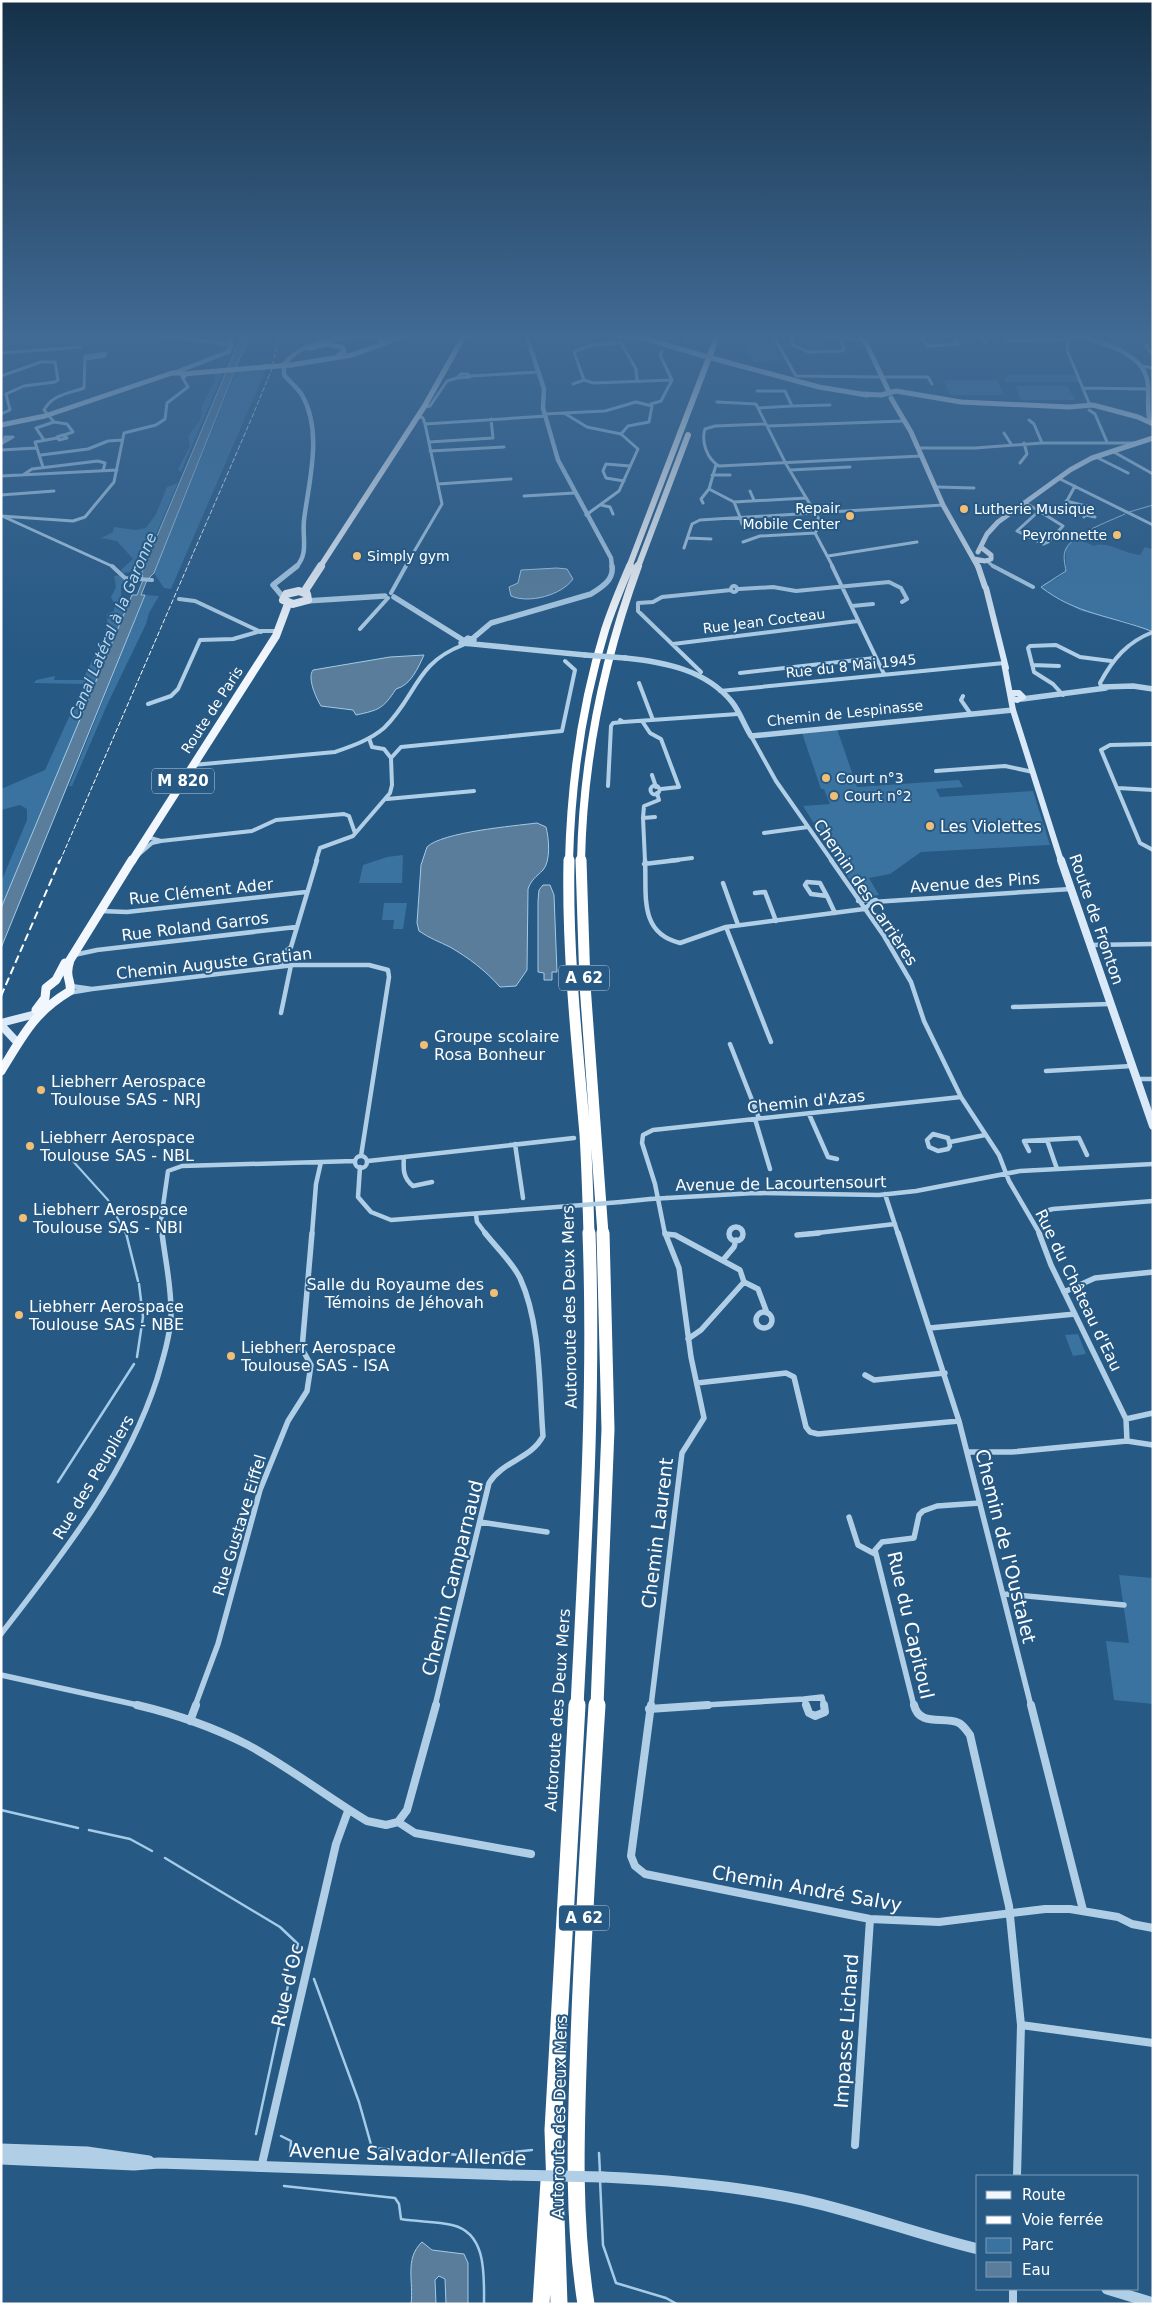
<svg xmlns="http://www.w3.org/2000/svg" width="1154" height="2305" font-family="'DejaVu Sans',sans-serif">
  <rect width="100%" height="100%" fill="#265984"/>
  <path fill="#3b73a0" d="M771 342 781 361 754 362 744 344Z
    M267 367 171 589 164 588 154 573 236 371Z
    M214 373H223L181 472 178 469 190 446 188 436 200 420 203 403 215 380Z
    M1071 374 1076 376 1079 382H1006L1005 378 1010 375Z
    M944 380H997L1004 395H950Z
    M1015 386H1067L1075 400H1021Z
    M178 483 144 562H138L130 572 123 573 121 570 133 559 117 541 101 538 113 532 114 527 136 530 146 528 156 514 167 487Z
    M1076 538 1094 546C1106 540 1125 554 1140 555L1145 547 1153 549V632L1128 622 1081 611 1042 589 1044 584 1058 578 1066 571V548Z
    M119 575 125 580 121 585V596L130 601 1 908V882L27 820V809L20 805 1 810V789L45 770 84 684 34 683 36 680 55 676 54 680H83C89 664 111 631 107 614L114 611 115 605 111 597 116 587 114 576Z
    M145 595 159 596 149 613 146 624 107 705 72 786H69Z
    M837 729 857 787 959 780 963 787 936 789 940 797 1033 791 1050 845 921 852 890 874 869 878 879 895 866 897 860 896 803 806 830 804 824 789H821L802 733Z
    M403 855 402 883H359L363 865 387 857Z
    M384 903H407L403 929H393L394 920H382Z
    M1078 1334 1086 1354 1073 1356 1065 1335Z
    M1119 1575 1153 1578V1704L1114 1700 1106 1641 1129 1643Z"/>
  <path fill="#597d9a" stroke="#a4cbe8" d="M242 334H252L241 355 154 573 147 580 141 595H145L1 948V908L132 595H137L143 580 142 572Z
    M557 568 567 569 573 579C562 595 529 604 511 596L509 587 518 583 521 570Z
    M424 655C418 668 411 685 396 689 383 709 379 710 356 715L353 710 321 706C316 698 307 678 313 670L390 657Z
    M537 823 546 827C549 838 551 861 543 870 536 877 531 880 528 889L527 970 516 986 500 987C486 971 469 958 450 947 440 942 429 938 419 931L417 923 421 865 427 847C442 832 514 826 537 823Z
    M543 885H550L554 895 557 972H552V980H544V973L538 972V901L539 890Z
    M422 2242 432 2250 464 2254 468 2263V2304H446L445 2279 439 2276 435 2280 436 2304H411C414 2282 404 2259 422 2242Z"/>
  <g fill="none" stroke-linecap="round" stroke-linejoin="round">
    <path stroke="#a4cbe8" stroke-width="1" d="M1129 512 1153 505
      M1125 514C1110 521 1070 535 1065 551 1063 557 1065 565 1066 571L1041 587C1075 614 1112 616 1151 631"/>
    <path stroke="#a4cbe8" stroke-width="2" d="M71 1159 108 1200 126 1234"/>
    <path stroke="#a4cbe8" stroke-width="2.5" d="M126 1233 138 1281
      M137 1357 143 1317 139 1284
      M58 1482 134 1364
      M1 1810 78 1828
      M89 1830 130 1839 152 1851
      M165 1858 280 1927 298 1944 293 1962
      M314 1979 359 2102 372 2148 472 2156 532 2150
      M256 2134 289 1981
      M281 2136 291 2141 290 2153
      M599 2153 600 2173
      M600 2180 603 2245 616 2283 666 2298 677 2304
      M284 2186 395 2198 399 2204 401 2219C418 2222 435 2221 452 2225 487 2233 484 2275 484 2304"/>
    <path stroke="#b0cfe7" stroke-width="3" d="M151 334 232 345
      M686 334 688 341
      M772 334 796 376 882 377
      M791 334 793 345 808 352 842 351 844 350 841 339
      M815 334 865 341
      M918 334 928 346 959 344 950 334
      M978 334 986 342
      M1073 334 1069 337 1067 350 1089 403 1094 406
      M791 335H817
      M1 336 7 334
      M919 336 941 334
      M620 341 636 369 637 380
      M1007 341 1069 339
      M620 343 592 345 574 352 584 380 593 383 672 380
      M1149 343 1146 346 1153 355
      M1 353 81 347
      M1142 366 1153 368
      M461 374H468L470 377 457 378Z
      M1 376 41 362H55L58 380 55 382 24 386 6 394
      M470 376 539 372
      M882 377H928L932 384
      M573 384 584 380
      M1083 388 1147 389
      M757 391H785L792 406 758 408
      M717 402 756 404 786 464 820 521V526L815 533
      M651 404 661 401 672 380 660 355 662 351
      M792 406 830 405
      M424 407 430 406 447 381 457 378
      M1089 410 1095 414 1107 442
      M564 413 605 411 636 402 652 406 649 422 628 426 621 434
      M1 414 10 410 6 394
      M545 414 564 413 587 427 621 434 638 449 619 491 586 515
      M1029 420 1034 424 1042 443
      M54 422 67 424 73 432 64 435
      M425 424 546 416
      M766 424 715 426 705 429C701 442 707 459 719 466L921 456
      M767 426 904 421
      M1004 433 1011 444
      M63 435 67 438 59 440 57 437Z
      M44 440 36 428 54 422 44 410C53 394 68 394 84 388L85 356 106 353 105 356 85 359
      M429 442 493 438 491 419
      M1 444 13 437H5L4 442
      M918 448H975L1042 443H1137
      M1 450 36 448
      M430 451 504 447
      M1112 451 1153 474
      M41 455 88 449 108 441 122 440
      M1096 457 1128 473
      M1020 463 1027 454 1024 443
      M716 465 709 489 734 502 740 517
      M43 467 35 442 57 438
      M790 470 850 467
      M23 475 32 469 98 461 105 463 103 471
      M712 475H730
      M1 476 117 470
      M1058 478 1153 525
      M624 481 606 478 603 471 606 464 630 466
      M438 484 511 479
      M1075 486 1062 510 1095 517
      M937 487 974 488
      M750 491 754 500
      M1 495 54 491
      M524 496 574 493
      M1066 501 1090 507 1084 517
      M734 502 806 498
      M1024 502 1039 511
      M703 503 701 499 709 489
      M601 505 610 507 613 514
      M1039 511 1063 526 1048 542 1043 544 1017 531Z
      M1 516 73 521 85 517 114 482 124 433 156 425 165 419 167 403 188 387 182 377
      M2 516 114 567
      M740 517 742 524 747 527
      M815 533 833 567
      M688 538 711 539
      M743 542 760 536 815 533
      M684 548 692 524 700 520 943 505
      M828 556 917 542
      M987 561 994 567
      M405 567 442 504 425 424 423 418 418 416"/>
    <path stroke="#b0cfe7" stroke-width="4" d="M112 566 125 578 152 580
      M832 566 884 674
      M993 566 1033 587
      M731 589a3 3 0 1 1 6 0a3 3 0 1 1-6 0Z
      M739 589 773 587 796 591 889 582 901 588 907 599 902 602
      M391 593 406 566
      M179 599 195 601 261 632
      M852 606 873 604
      M360 629 388 598
      M673 644 858 621
      M1032 665 1059 666
      M701 672 638 611V603L653 602 662 597 731 590
      M740 673 875 658
      M639 683 653 720
      M1101 686 1100 683C1113 659 1127 642 1153 632
      M720 691 1004 663
      M1063 695 1053 684 1034 672 1028 648 1030 646 1056 645 1080 657 1111 661
      M963 696 961 700 970 713
      M148 704 171 696 178 689 200 640 233 639 261 631H278
      M620 720 623 722 738 714
      M642 721 650 733 661 739 679 787 661 789
      M751 736 776 781 832 861
      M1153 744 1110 745 1101 750 1140 843 1153 850
      M391 758 401 747 562 731 575 670 565 661
      M193 765 335 752C352 746 370 740 384 728 417 696 415 663 463 645
      M936 771 1005 766 1033 772
      M652 775 656 787
      M650.5 790a4.5 4.5 0 1 1 9 0a4.5 4.5 0 1 1-9 0Z
      M608 786 611 726 613 723 623 722
      M1118 788 1153 790
      M387 799 474 791
      M643 818 644 806 659 800 657 793
      M764 833 808 827
      M161 841 252 831 276 820 344 814 349 816 355 833
      M138 855 152 843 161 841 147 837
      M316 861 320 848 353 836 390 793 392 785 391 758 384 749 372 747 369 738
      M645 861 643 818 655 817
      M668 861 692 858"/>
    <path stroke="#b0cfe7" stroke-width="4.5" d="M645 860C647 894 638 933 680 943L726 927 864 909 873 902 1071 889
      M831 860 884 936 911 982 924 1021 961 1097 999 1155 1009 1181 1040 1234
      M644 864 678 860
      M807 882 820 883 827 896 811 894 805 885Z
      M723 883 738 925
      M755 893 765 892 776 921
      M827 896 835 913
      M858 901 876 900
      M100 911 127 912 306 892
      M726 927 771 1042
      M1090 945 1153 944
      M74 955 97 950 296 927
      M281 965 282 954 291 947 317 860
      M92 989 294 965H369L388 970 389 977 361 1156
      M68 993 92 989 71 986
      M1013 1007 1110 1004
      M281 1013 291 965
      M730 1044 759 1118
      M1046 1071 1132 1066
      M1136 1079H1153
      M809 1114 828 1157 837 1159
      M755 1119 770 1169
      M933 1134 948 1138 950 1146 948 1149 938 1151 929 1147 927 1140Z
      M1047 1140 1057 1169
      M950 1142 985 1135
      M515 1144 523 1198
      M1029 1151 1024 1141 1079 1138 1087 1155
      M355 1162a6 6 0 1 1 12 0a6 6 0 1 1-12 0Z
      M404 1157C403 1169 403 1178 413 1186L432 1182
      M368 1161 574 1138
      M360 1167 358 1197 371 1212 391 1220 570 1206
      M885 1194 898 1234
      M667 1198 755 1193 879 1195 916 1191 1020 1171 1153 1164
      M621 1202 650 1199
      M1047 1214 1045 1211 1053 1209 1153 1201
      M476 1215 477 1222 486 1234
      M162 1234 161 1220 168 1171 182 1166 354 1161
      M312 1234 316 1184 321 1162
      M665 1234 655 1184 642 1143 643 1135 653 1130 961 1097
      M808 1234 895 1224"/>
    <path stroke="#b0cfe7" stroke-width="5.5" d="M729 1234a7 7 0 1 1 14 0a7 7 0 1 1-14 0Z
      M898 1233 959 1421 1031 1706
      M1039 1233 1051 1265 1126 1419
      M665 1234 675 1235 740 1270 744 1282 701 1330 688 1339
      M797 1235 819 1233
      M723 1260 734 1247 736 1240
      M744 1282 758 1289 767 1313
      M1064 1292 1095 1278 1153 1272
      M756 1320a8 8 0 1 1 16 0a8 8 0 1 1-16 0Z
      M930 1328 1075 1314
      M865 1375 874 1380 945 1373
      M697 1383 786 1373 794 1377 806 1427 810 1432 818 1434 959 1421
      M1153 1413 1126 1419 1127 1441 1153 1445
      M967 1452H1012L1127 1441
      M849 1517 858 1545 875 1554
      M480 1522 547 1532
      M1004 1594 1124 1605
      M1 1634C62 1555 126 1475 157 1379 163 1359 170 1336 171 1316 172 1289 165 1259 162 1233
      M1 1675 142 1706
      M804 1699 807 1706
      M804 1699 822 1697 824 1706
      M195 1706 218 1644 260 1490 288 1421 307 1391 311 1365 302 1349 312 1233
      M435 1706 489 1483C504 1460 531 1459 543 1436 539 1386 541 1324 520 1278 512 1262 496 1247 485 1233
      M651 1706 682 1453 704 1418 691 1357 679 1268 665 1233
      M688 1706 804 1699
      M914 1706 875 1550 882 1542 914 1538 919 1515 923 1511 937 1506 980 1503"/>
    <path stroke="#b0cfe7" stroke-width="8" d="M137 1705C175 1714 213 1727 248 1745 289 1767 327 1797 367 1821L386 1825 398 1822 415 1833 531 1854
      M651 1705 631 1856 635 1866 645 1874 870 1919 939 1922 1045 1909H1070L1118 1917 1132 1924 1153 1928
      M806 1705 809 1713 815 1716 825 1712 824 1705
      M914 1705C919 1727 944 1716 959 1723 964 1726 967 1731 970 1735L1009 1906 1021 2025 1017 2176
      M1031 1705 1083 1910
      M649 1709 708 1705
      M190 1721 196 1705
      M398 1822 407 1810 436 1705
      M1021 2025 1153 2043
      M855 2145 870 1919
      M261 2168 336 1844 348 1811
      M1013 2289V2304"/>
    <path stroke="#b0cfe7" stroke-width="4.5" d="M526 334 544 389 543 408 558 460 611 558 612 567
      M1074 334C1098 342 1141 351 1147 379 1150 393 1146 408 1150 422
      M174 373 228 352 232 343 228 334
      M296 567C309 554 302 537 304 520 309 480 323 432 302 395 297 387 290 382 284 375V364C309 335 346 338 382 337"/>
    <path stroke="#b0cfe7" stroke-width="5.5" d="M283 597 273 585 297 566
      M394 597 463 640
      M306 601 385 596
      M468 638 474 640 473 644 461 643Z
      M472 639 491 623 591 594C602 587 614 580 612 566
      M473 644 585 655
      M625 658C665 662 706 670 732 702 740 712 744 725 751 736L1013 710
      M1103 687 1133 686 1153 689
      M1022 699 1106 688"/>
    <path stroke="#b0cfe7" stroke-width="11" d="M1 2149 87 2152 149 2161
      M1 2159 134 2165 159 2163 511 2175
      M603 2177C670 2180 737 2186 803 2200 862 2213 919 2235 978 2249
      M1107 2289 1153 2303"/>
    <path stroke="#dae9f7" stroke-width="5" d="M606 334 635 338
      M629 334 701 355
      M859 334 868 347 889 392
      M381 341 380 339 389 336 397 338
      M309 348 327 344 342 347 344 352 336 357
      M726 362 819 387 867 395
      M291 365 352 355 410 334
      M183 374 265 367
      M863 394 881 395 896 391 961 402 1069 407 1093 405 1138 417 1153 424
      M891 398 911 432 943 505 978 567
      M1 425 45 416 172 373H181L184 376
      M978 552 987 534 998 522 1070 470 1092 458 1153 438
      M974 559 985 561 991 559V555L982 548"/>
    <path stroke="#dae9f7" stroke-width="6" d="M978 566 985 587
      M986 588 1006 668
      M1004 663 1013 710 1061 861
      M1011 693H1019L1023 697 1017 700 1011 698"/>
    <path stroke="#dae9f7" stroke-width="8" d="M1061 860 1153 1126
      M1 1023 32 1015
      M1 1025 15 1040"/>
    <path stroke="#f2f7fe" stroke-width="5.5" d="M320 567 424 407 465 334"/>
    <path stroke="#f2f7fe" stroke-width="8" d="M299 591 307 594 308 600 293 604 283 600 286 594Z
      M306 593V589L321 566
      M132 861 276 636 288 604"/>
    <path stroke="#f2f7fe" stroke-width="9" d="M36 1010 45 998 46 988 56 980 65 963
      M1 1071C23 1036 33 1013 70 991 72 980 64 978 70 960L132 860"/>
    <path stroke="#fff" stroke-width="6" d="M629 567 718 334
      M638 567 688 435"/>
    <path stroke="#fff" stroke-width="8" d="M569 861C571 784 582 704 605 630 612 608 621 587 630 566
      M581 861C583 759 603 662 638 566"/>
    <path stroke="#fff" stroke-width="11" d="M569 860C567 952 577 1043 585 1134 587 1167 588 1201 589 1234
      M581 860 585 985 603 1234"/>
    <path stroke="#fff" stroke-width="13" d="M577 1706C585 1548 595 1391 589 1233
      M597 1706 608 1429 603 1233"/>
    <path stroke="#fff" stroke-width="17" d="M541 2304 549 2181
      M559 2304 553 2130 577 1705
      M586 2304C572 2216 576 2128 579 2039 583 1928 590 1816 597 1705"/>
    <path stroke="#fff" stroke-width="1" stroke-dasharray="5 2" stroke-linecap="butt" d="M60 861 253 415 271 371 280 334"/>
    <path stroke="#fff" stroke-width="2" stroke-dasharray="8 4" stroke-linecap="butt" d="M1 996 60 860"/>
    <path stroke="#b0cfe7" stroke-width="4.5" d="M650 1199 667 1198
      M570 1206 621 1202"/>
    <path stroke="#b0cfe7" stroke-width="5.5" d="M585 655 625 658"/>
    <path stroke="#b0cfe7" stroke-width="11" d="M511 2175 603 2177"/>
    <path stroke="#dae9f7" stroke-width="5" d="M701 355 726 362
      M265 367 291 365"/>
  </g>
  <linearGradient id="sky" x2="0" y2="1"><stop stop-color="#153149"/><stop offset="0.51" stop-color="#416a94"/><stop offset="1" stop-color="#416a94" stop-opacity="0"/></linearGradient>
  <rect width="1154" height="657" fill="url(#sky)"/>
  <g fill="#f0bf75" stroke="#265984" stroke-width="2">
    <circle cx="964" cy="509" r="5"/>
    <circle cx="850" cy="516" r="5"/>
    <circle cx="1117" cy="535" r="5"/>
    <circle cx="357" cy="556" r="5"/>
    <circle cx="826" cy="778" r="5"/>
    <circle cx="834" cy="796" r="5"/>
    <circle cx="930" cy="826" r="5"/>
    <circle cx="424" cy="1045" r="5"/>
    <circle cx="41" cy="1090" r="5"/>
    <circle cx="30" cy="1146" r="5"/>
    <circle cx="23" cy="1218" r="5"/>
    <circle cx="494" cy="1293" r="5"/>
    <circle cx="19" cy="1315" r="5"/>
    <circle cx="231" cy="1356" r="5"/>
  </g>
  <g text-anchor="middle" stroke-width="4" stroke-linejoin="round" paint-order="stroke">
    <g font-size="14" fill="#fff" stroke="#265984" text-anchor="start">
      <text x="840" y="513" text-anchor="end">Repair<tspan x="840" dy="16">Mobile Center</tspan></text>
      <text x="974" y="514">Lutherie Musique</text>
      <text x="1107" y="540" text-anchor="end">Peyronnette</text>
      <text x="367" y="561">Simply gym</text>
      <text x="836" y="783">Court n°3</text>
      <text x="844" y="801">Court n°2</text>
    </g>
    <g font-size="14" fill="#fff" stroke="#265984">
      <text transform="translate(764 621) rotate(-7)" y="5">Rue Jean Cocteau</text>
      <text transform="translate(851 666) rotate(-6)" y="5">Rue du 8 Mai 1945</text>
      <text transform="translate(212 710) rotate(-57)" y="5">Route de Paris</text>
      <text transform="translate(845 713) rotate(-6)" y="5">Chemin de Lespinasse</text>
    </g>
    <g font-size="15" font-style="italic" fill="#bbd8ef" stroke="#265984">
      <text transform="translate(113 626) rotate(-67)" y="5">Canal Latéral à la Garonne</text>
    </g>
    <g fill="#265984" stroke="#becdda" stroke-width="1">
      <rect x="152" y="768.5" width="62" height="25" rx="4"/>
      <rect x="559" y="965.5" width="50" height="25" rx="4"/>
      <rect x="559" y="1905.5" width="50" height="25" rx="4"/>
    </g>
    <g font-size="15" font-weight="bold" fill="#fff">
      <text x="183" y="786">M 820</text>
      <text x="584" y="983">A 62</text>
      <text x="584" y="1923">A 62</text>
    </g>
    <g font-size="16" fill="#fff" stroke="#265984" text-anchor="start">
      <text x="940" y="832">Les Violettes</text>
      <text x="434" y="1042">Groupe scolaire<tspan x="434" dy="18">Rosa Bonheur</tspan></text>
      <text x="51" y="1087">Liebherr Aerospace<tspan x="51" dy="18">Toulouse SAS - NRJ</tspan></text>
      <text x="40" y="1143">Liebherr Aerospace<tspan x="40" dy="18">Toulouse SAS - NBL</tspan></text>
      <text x="33" y="1215">Liebherr Aerospace<tspan x="33" dy="18">Toulouse SAS - NBI</tspan></text>
      <text x="484" y="1290" text-anchor="end">Salle du Royaume des<tspan x="484" dy="18">Témoins de Jéhovah</tspan></text>
      <text x="29" y="1312">Liebherr Aerospace<tspan x="29" dy="18">Toulouse SAS - NBE</tspan></text>
      <text x="241" y="1353">Liebherr Aerospace<tspan x="241" dy="18">Toulouse SAS - ISA</tspan></text>
    </g>
    <g font-size="16" fill="#fff" stroke="#265984">
      <text transform="translate(975 882) rotate(-4)" y="6">Avenue des Pins</text>
      <text transform="translate(201 891) rotate(-6)" y="6">Rue Clément Ader</text>
      <text transform="translate(866 892) rotate(56)" y="6">Chemin des Carrières</text>
      <text transform="translate(1097 919) rotate(71)" y="6">Route de Fronton</text>
      <text transform="translate(195 926) rotate(-7)" y="6">Rue Roland Garros</text>
      <text transform="translate(214 963) rotate(-6)" y="6">Chemin Auguste Gratian</text>
      <text transform="translate(806 1101) rotate(-6)" y="6">Chemin d'Azas</text>
      <text transform="translate(781 1183) rotate(-1)" y="6">Avenue de Lacourtensourt</text>
      <text transform="translate(1079 1290) rotate(64)" y="6">Rue du Château d'Eau</text>
      <text transform="translate(569 1307) rotate(-91)" y="6">Autoroute des Deux Mers</text>
      <text transform="translate(93 1477) rotate(-59)" y="6">Rue des Peupliers</text>
      <text transform="translate(239 1525) rotate(-73)" y="6">Rue Gustave Eiffel</text>
      <text transform="translate(557 1710) rotate(-86)" y="6">Autoroute des Deux Mers</text>
      <text transform="translate(559 2117) rotate(-89)" y="6">Autoroute des Deux Mers</text>
    </g>
    <g font-size="19" fill="#fff" stroke="#265984">
      <text transform="translate(657 1533) rotate(-83)" y="7">Chemin Laurent</text>
      <text transform="translate(1006 1546) rotate(76)" y="7">Chemin de l'Oustalet</text>
      <text transform="translate(452 1578) rotate(-76)" y="7">Chemin Camparnaud</text>
      <text transform="translate(911 1625) rotate(77)" y="7">Rue du Capitoul</text>
      <text transform="translate(807 1888) rotate(10)" y="7">Chemin André Salvy</text>
      <text transform="translate(287 1985) rotate(-77)" y="7">Rue d'Oc</text>
      <text transform="translate(846 2031) rotate(-86)" y="7">Impasse Lichard</text>
      <text transform="translate(408 2154) rotate(2)" y="7">Avenue Salvador Allende</text>
    </g>
  </g>
  <rect width="1154" height="2305" fill="none" stroke="#ffffff" stroke-width="5"/>
  <rect x="976" y="2175" width="162" height="115" fill="#265984" stroke="#7d9bb5"/>
  <rect x="986" y="2191" width="25" height="8" fill="#f2f7fe" stroke="#7d9bb5"/>
  <text x="1022" y="2200" font-size="15" fill="#ffffff">Route</text>
  <rect x="986" y="2216" width="25" height="8" fill="#ffffff" stroke="#7d9bb5"/>
  <text x="1022" y="2225" font-size="15" fill="#ffffff">Voie ferrée</text>
  <rect x="986" y="2238" width="25" height="15" fill="#3b73a0" stroke="#7d9bb5"/>
  <text x="1022" y="2250" font-size="15" fill="#ffffff">Parc</text>
  <rect x="986" y="2262" width="25" height="15" fill="#597d9a" stroke="#7d9bb5"/>
  <text x="1022" y="2275" font-size="15" fill="#ffffff">Eau</text>
</svg>
